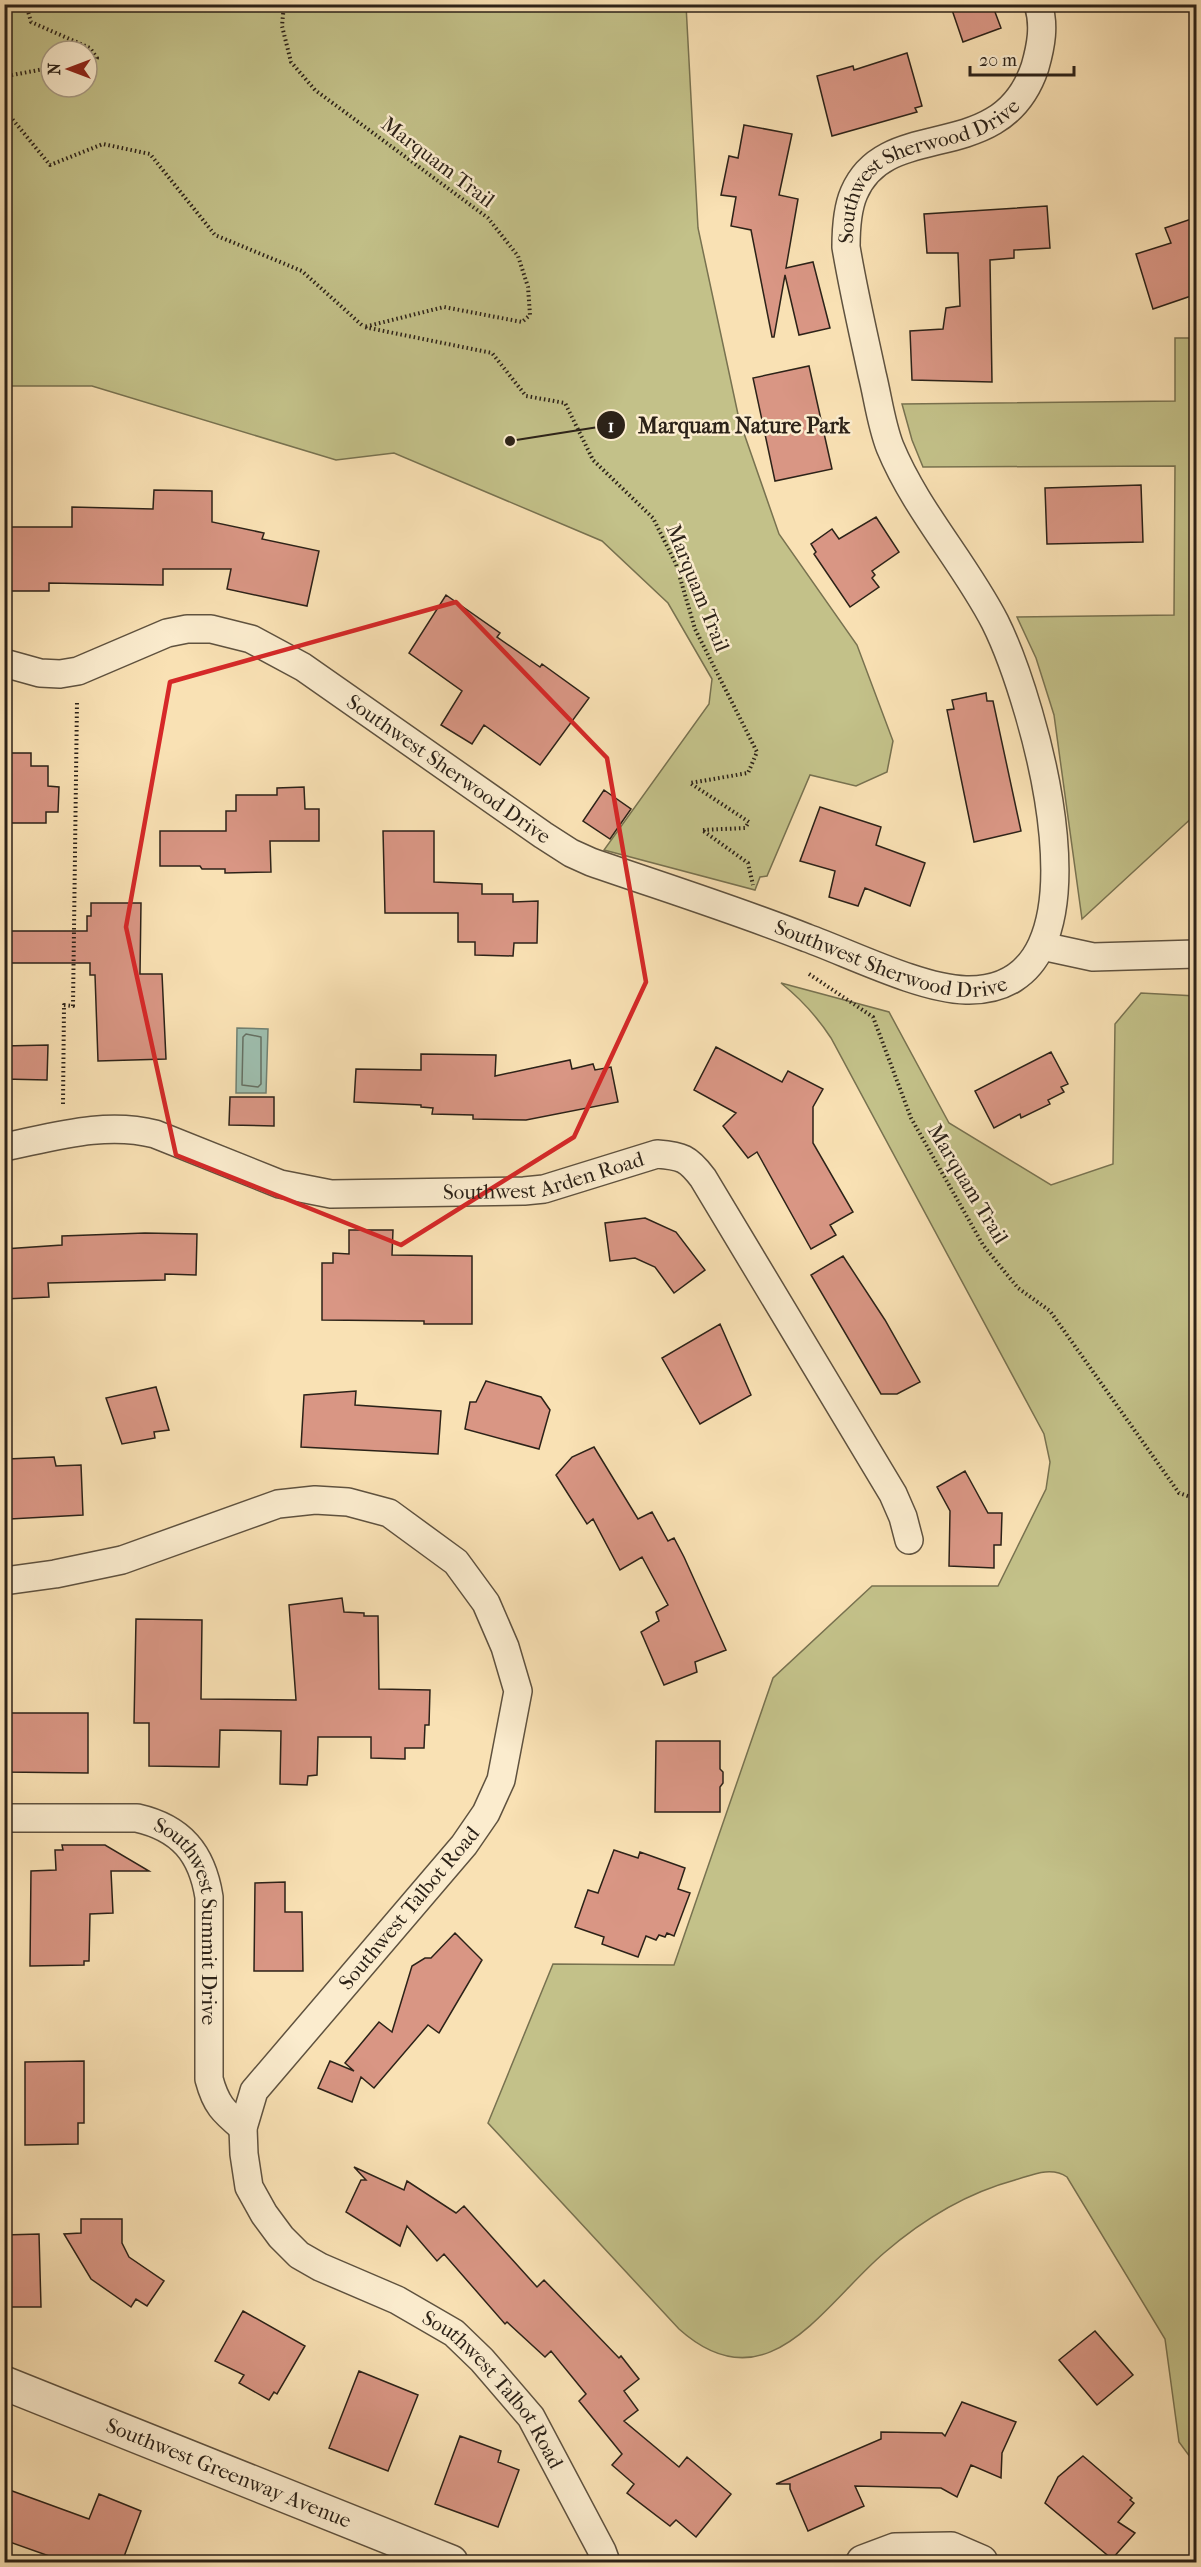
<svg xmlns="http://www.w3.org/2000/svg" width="1201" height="2567" font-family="'IM FELL French Canon',serif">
  <rect width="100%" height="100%" fill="#f9e1b4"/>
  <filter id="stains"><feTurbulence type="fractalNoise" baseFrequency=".00333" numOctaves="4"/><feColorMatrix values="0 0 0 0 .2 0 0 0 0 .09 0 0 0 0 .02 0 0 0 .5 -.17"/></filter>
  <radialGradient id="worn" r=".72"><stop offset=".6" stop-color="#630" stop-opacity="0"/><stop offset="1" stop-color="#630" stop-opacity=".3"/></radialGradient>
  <path fill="#c3c189" stroke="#787250" stroke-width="1.5" fill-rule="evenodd" d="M4 5H686L698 228 739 419 779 534 857 645 893 741 887 772 856 786 810 775 767 876 760 877 755 890 604 850 709 704 712 679 668 603 602 541 394 453 336 460 92 386H5ZM51 51H87V87H51Z
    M1175 338H1196V814L1082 919 1054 715 1036 658 1017 617 1174 615 1175 466 923 467 912 440 902 404 1175 401Z
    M781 983 889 1012 949 1123 1051 1185 1113 1164 1115 1024 1141 993 1196 996V2465L1179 2442 1165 2339 1067 2177C1051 2166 1032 2175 1015 2180 967 2193 921 2221 884 2253 823 2305 767 2408 679 2329L488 2123 553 1964 674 1965 773 1678 872 1586H998L1046 1489 1050 1462 1044 1434 831 1038C816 1015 801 999 781 983Z"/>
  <path fill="#9ebeae" stroke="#708072" stroke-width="1.5" d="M237 1028 268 1029 266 1093H236Z"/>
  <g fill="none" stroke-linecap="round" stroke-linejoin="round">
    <path stroke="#657063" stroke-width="1.5" d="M246 1034 261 1037V1084L258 1087 242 1085 243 1037Z"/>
  </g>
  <path fill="#d99684" stroke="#2c2218" stroke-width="1.5" d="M950 4H992L1001 28 963 42Z
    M907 53 922 106 915 108 917 112 832 136 817 76 853 66 854 70Z
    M744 125 792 134 779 195 798 199 786 268 813 262 830 328 799 335 785 275 774 337H772L751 230 731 226 736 197 721 195 729 156 738 158Z
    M1047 206 1050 248 1014 250V258L990 260 992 382 912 380 910 331 943 329 946 308 960 306 958 253H927L924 214Z
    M1197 217V300L1194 295 1153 309 1136 254 1171 243 1165 228Z
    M809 366 832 469 775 481 753 378Z
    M1141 485 1143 542 1047 544 1045 488Z
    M154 490 212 491V522L264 533 262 539 319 551 307 606 227 589 231 569H163V585L49 583V591H4V527H72V507L153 509Z
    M876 517 899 552 872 571 875 575 872 578 879 587 850 607 814 554 816 552 811 544 832 529 839 539Z
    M446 595 500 633 497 637 540 667 542 664 589 698 540 765 484 725 472 744 441 725 462 691 409 653Z
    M986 693 987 701H993L1021 831 974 842 947 710 954 709 952 700Z
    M4 753H31V766H48V786L59 787 58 812H46V823H4Z
    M304 787 305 809H319V841H270L271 872 225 873V869H202L200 866H160V831H226V811H236V795H277V788Z
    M604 790 631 809 610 839 583 821Z
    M820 807 881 827 876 845 925 863 910 906 865 888 858 906 829 897 835 871 800 861Z
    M383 831H434V882L482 884V894H513V902L538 901 537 943H514L513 956 475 955V942H458V913H385Z
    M91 903H141L140 974H162L166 1059 98 1061 95 975H90V963H4V931H87V916H91Z
    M48 1045 47 1080 4 1079V1046Z
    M716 1047 782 1082 788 1071 823 1089 813 1107V1143L853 1212 830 1225 836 1235 811 1249 757 1152 748 1158 723 1126 736 1113 694 1090Z
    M1051 1052 1068 1084 1061 1087 1064 1092 1048 1100 1050 1104 1021 1118 1020 1114 994 1128 975 1091Z
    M421 1054 496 1055 495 1076 570 1060 572 1069 593 1064 595 1070 611 1067 618 1102 526 1120 473 1119V1115L432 1114 433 1108 421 1107V1105L354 1102 356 1069 421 1070Z
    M230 1097H274V1126L229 1125Z
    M645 1218 676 1232 705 1270 674 1293 655 1267 635 1258 610 1261 605 1223Z
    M349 1230H393L392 1255 472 1256V1324H424V1321L322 1320V1263H333V1253L349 1254Z
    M145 1233 197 1234 196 1275 165 1274V1280L48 1283 49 1297 4 1299V1249L62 1245V1236Z
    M843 1256 885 1320 920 1382 897 1394H881L811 1275Z
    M720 1324 751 1395 700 1424 662 1358Z
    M486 1381 541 1397 550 1410 539 1449 465 1429 470 1402H476Z
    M156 1387 169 1430 154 1432 155 1438 122 1444 106 1398Z
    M356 1391 355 1405 441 1411 438 1454 301 1447 304 1395Z
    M594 1447 638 1519 652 1512 668 1541 674 1538 684 1557 726 1650 695 1662 697 1672 664 1685 641 1632 659 1621 656 1612 668 1605 642 1557 620 1570 593 1519 587 1524 556 1475 572 1457Z
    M54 1457 56 1466 81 1465 83 1515 10 1519 7 1459Z
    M965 1471 988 1513H1002L1001 1545H994V1568L949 1566 950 1511 937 1487Z
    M342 1598 344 1612 364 1613V1616H378L379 1689 430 1690 429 1725H425L424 1748H405V1759L371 1758V1737H318L317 1775 308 1776 307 1785 280 1784 281 1731 220 1730 219 1767 149 1766V1723H134L136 1619 202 1620 201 1699 296 1700 289 1605Z
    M6 1713H88V1773L4 1772Z
    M656 1741H720V1769L723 1772V1783L720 1787V1812H655Z
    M62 1845H105L149 1871H111L113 1913 90 1914 89 1961H84V1965L30 1966 31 1871 56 1870 55 1850H63Z
    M614 1850 638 1858 640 1852 685 1868 678 1889 690 1893 674 1936 667 1933 665 1937 659 1935 656 1940 646 1936 638 1957 602 1944 604 1937 575 1927 588 1890 598 1893Z
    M285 1882V1912H302L303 1971H254L255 1883Z
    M455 1933 482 1960 439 2033 428 2025 374 2088 361 2077 352 2102 318 2088 330 2061 354 2071 345 2063 379 2022 392 2032 412 1966 425 1958H431Z
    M84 2061V2123H78V2144L25 2145V2062Z
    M354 2167 404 2190 407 2181 456 2213 464 2206 537 2287 544 2280 619 2358 621 2356 639 2379 624 2391 638 2410 624 2421 679 2467 687 2457 731 2494 696 2537 676 2520 670 2526 627 2493 634 2484 612 2465 622 2454 579 2401 586 2394 551 2351 545 2357 507 2322 505 2324 444 2254 437 2261 407 2226 400 2246 346 2212 361 2180H366Z
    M81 2219H122V2243L129 2257 164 2281 147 2306 136 2299 131 2307 91 2279 64 2234 81 2233Z
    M39 2234 41 2307H4V2235Z
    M243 2311 305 2346 277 2394 274 2392 269 2400 239 2383 244 2375 215 2361Z
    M1095 2331 1133 2375 1097 2405 1059 2360Z
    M359 2371 418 2395 388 2471 329 2448Z
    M962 2402 1016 2422 1002 2453 1001 2478 971 2465 957 2497 941 2488 855 2486 864 2506 808 2531 790 2489V2484H776L881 2439V2432L942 2433 945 2436Z
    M460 2436 501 2451 498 2462 519 2470 498 2527 435 2504Z
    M1083 2456 1132 2498 1130 2500 1134 2503 1118 2522 1135 2533 1112 2559 1045 2503 1058 2477Z
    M4 2488 89 2519 99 2494 141 2511 122 2562H66L4 2540Z"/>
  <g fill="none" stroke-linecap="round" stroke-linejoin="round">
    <g stroke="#5f523f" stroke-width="30">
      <g id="minor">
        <path id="s1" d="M4 663 40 673 60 674 78 671 167 633 187 629H211L251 639 303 667 543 835 571 853 591 862C663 887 736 910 807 938 851 954 921 989 966 990 1122 994 1033 698 995 622 964 562 916 510 890 447 881 424 878 398 872 374 863 332 853 289 846 247 846 229 847 209 854 193 887 115 1001 169 1035 67 1041 46 1045 25 1038 4"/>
        <path d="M1042 946 1093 957 1196 954"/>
        <path id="s2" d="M4 1147C54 1137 105 1121 155 1134L280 1184 331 1194 524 1191 544 1189 657 1154C682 1156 688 1158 703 1178L893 1494 903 1517 909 1540"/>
        <path id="s3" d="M4 1581 55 1574 122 1560 278 1504 315 1500 348 1502 389 1513 456 1562 486 1603 505 1647 518 1691 501 1780 486 1813 464 1845 254 2091 243 2128 244 2154 249 2187 264 2214 281 2237 299 2255 320 2267 397 2300 454 2333 482 2360 531 2417 602 2551 606 2562"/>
        <path id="s4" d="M4 1818H137C181 1828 202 1853 209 1897V2079C216 2105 223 2111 243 2128"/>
      </g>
    </g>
    <g stroke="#5f523f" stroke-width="36">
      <g id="tertiary">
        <path id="s5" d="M4 2383 451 2562"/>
        <path d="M863 2562 895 2550 951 2549 981 2562"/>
      </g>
    </g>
    <path stroke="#2c2218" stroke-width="4" stroke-dasharray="1.5 3" stroke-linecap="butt" d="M26 4 31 22 90 48 97 58 87 72
      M284 4 282 26 291 62 315 90 488 218 518 256 528 287 530 315 522 322 444 307 364 327 492 353 526 396 565 403 593 460 653 518 676 564 695 629 757 752 748 773 690 783 749 822 745 828 702 830 748 863 753 885
      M4 89 7 76 44 69 51 70
      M4 109 50 165 103 144 150 154 215 235 302 271 364 327
      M809 974 873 1017 911 1118 983 1245 1018 1288 1050 1311 1179 1493 1196 1499
      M63 1104 64 1005 73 1006 77 701"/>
    <use href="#minor" stroke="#fbecce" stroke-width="27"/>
    <use href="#tertiary" stroke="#fbecce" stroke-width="33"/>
  </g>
  <path fill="none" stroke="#d62828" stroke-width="4.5" stroke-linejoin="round" d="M456 602 607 758 646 982 574 1137 401 1245 176 1155 126 927 170 682Z"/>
  <g text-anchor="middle" stroke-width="5" stroke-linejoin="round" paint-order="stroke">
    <g font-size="21" fill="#2c2218" stroke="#fbecce">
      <text transform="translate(438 162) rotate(37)" y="7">Marquam Trail</text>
      <text dy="7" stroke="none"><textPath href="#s1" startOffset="2024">Southwest Sherwood Drive</textPath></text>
      <text transform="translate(698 588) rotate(68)" y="7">Marquam Trail</text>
      <text dy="7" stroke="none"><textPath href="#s1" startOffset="495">Southwest Sherwood Drive</textPath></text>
      <text dy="7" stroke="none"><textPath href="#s1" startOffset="982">Southwest Sherwood Drive</textPath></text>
      <text dy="7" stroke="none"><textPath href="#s2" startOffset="554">Southwest Arden Road</textPath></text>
      <text transform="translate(968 1184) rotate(59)" y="7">Marquam Trail</text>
      <text transform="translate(409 1908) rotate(-50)" y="7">Southwest Talbot Road</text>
      <text dy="7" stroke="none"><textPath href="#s4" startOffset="264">Southwest Summit Drive</textPath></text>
      <text dy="7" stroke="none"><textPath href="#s3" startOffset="1540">Southwest Talbot Road</textPath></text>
      <text dy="7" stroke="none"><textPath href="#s5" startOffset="242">Southwest Greenway Avenue</textPath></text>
    </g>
  </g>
  <path fill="none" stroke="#2c2218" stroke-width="2" d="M510 441L611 425"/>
  <g fill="#2c2218" stroke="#fbecce" stroke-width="2">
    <circle cx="510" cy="441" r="6"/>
    <circle cx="611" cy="425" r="15"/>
  </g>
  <g font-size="18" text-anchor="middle" font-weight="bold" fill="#fff">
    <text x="611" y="432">1</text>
  </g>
  <g font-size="22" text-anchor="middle" font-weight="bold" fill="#2c2218" stroke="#fbecce" stroke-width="5" stroke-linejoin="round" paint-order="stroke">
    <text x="744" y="433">Marquam Nature Park</text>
  </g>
  <rect width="1201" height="2567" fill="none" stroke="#f9e1b4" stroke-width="24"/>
  <rect x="6" y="6" width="1189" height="2555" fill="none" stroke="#2c2218" stroke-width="3"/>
  <rect x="12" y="12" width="1177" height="2543" fill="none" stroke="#2c2218" stroke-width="1.5"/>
  <g transform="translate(69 69) rotate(270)"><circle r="28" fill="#fbecce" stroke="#a89b85" stroke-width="1.5"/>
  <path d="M0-4.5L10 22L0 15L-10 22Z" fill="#8f2418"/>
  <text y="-9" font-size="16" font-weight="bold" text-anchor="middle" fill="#2c2218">N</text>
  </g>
  <path d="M970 66v9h104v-9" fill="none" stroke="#2c2218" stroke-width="3"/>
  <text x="979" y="66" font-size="18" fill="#2c2218" stroke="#fbecce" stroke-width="4.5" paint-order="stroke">20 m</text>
  <rect width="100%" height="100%" filter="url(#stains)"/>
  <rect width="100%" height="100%" fill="url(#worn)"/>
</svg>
